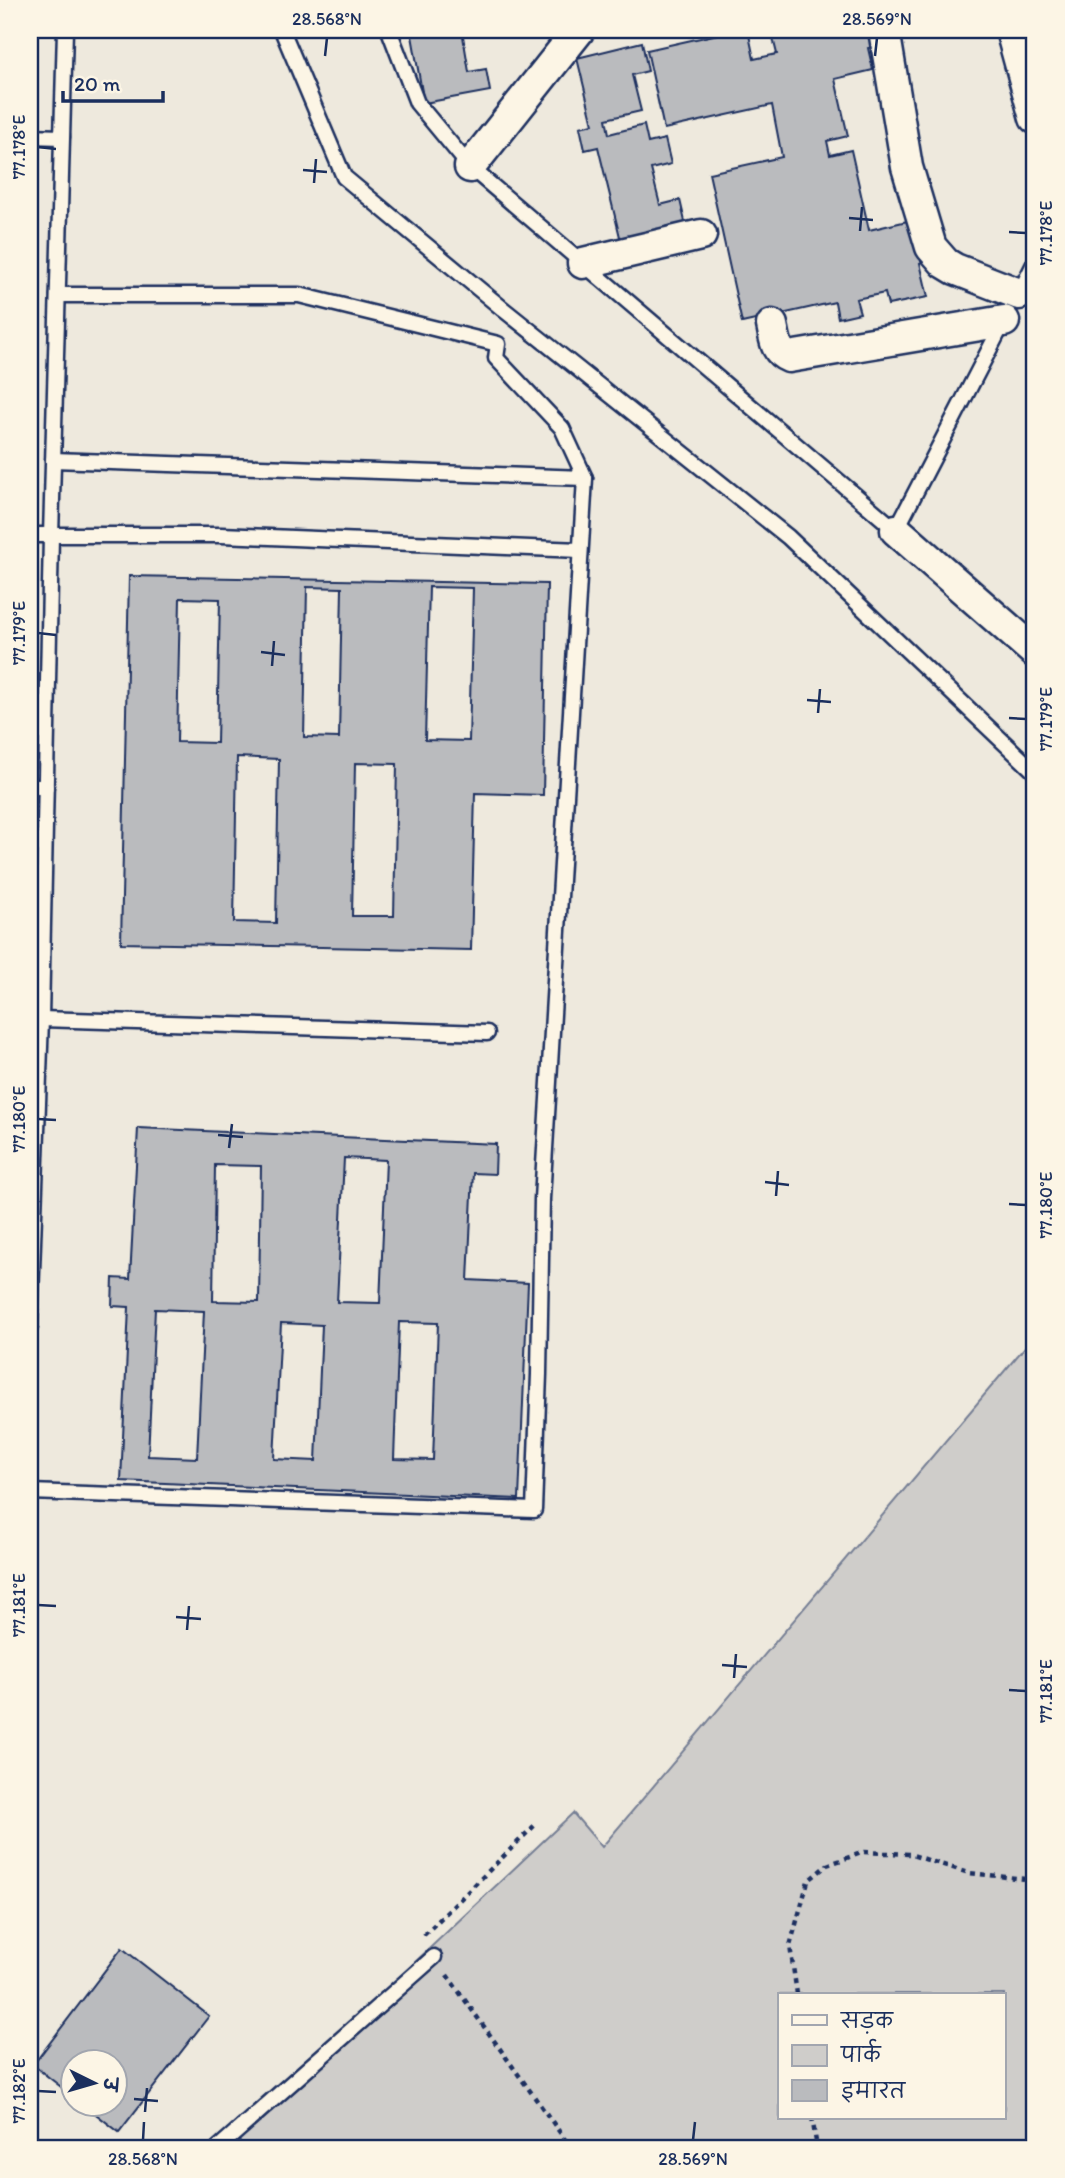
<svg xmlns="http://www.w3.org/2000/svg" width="1065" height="2178" font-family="Itim,'Playpen Sans Deva',sans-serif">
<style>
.green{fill:#cfcdca;stroke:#757e94;stroke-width:2;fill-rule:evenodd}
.building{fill:#babbbe;stroke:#1b2f5e;stroke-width:2;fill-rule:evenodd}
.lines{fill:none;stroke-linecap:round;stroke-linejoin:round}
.lane-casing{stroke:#1b2f5e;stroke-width:19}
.street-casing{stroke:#1b2f5e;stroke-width:35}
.path{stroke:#1b2f5e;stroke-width:4.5;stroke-dasharray:5 5;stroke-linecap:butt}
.lane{stroke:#fcf5e5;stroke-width:14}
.street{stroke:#fcf5e5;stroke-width:30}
.ticks{fill:none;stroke:#1b2f5e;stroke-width:2.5}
.neatline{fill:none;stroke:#1b2f5e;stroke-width:2.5}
.ticks-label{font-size:18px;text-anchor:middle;fill:#1b2f5e}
</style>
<rect width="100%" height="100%" fill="#eee9dd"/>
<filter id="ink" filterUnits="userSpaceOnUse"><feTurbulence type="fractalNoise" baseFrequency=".0143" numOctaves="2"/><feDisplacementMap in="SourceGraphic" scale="14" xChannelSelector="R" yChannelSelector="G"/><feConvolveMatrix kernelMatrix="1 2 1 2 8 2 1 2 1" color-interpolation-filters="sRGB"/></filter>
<g filter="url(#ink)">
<path class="green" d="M1035,1335v813h-820l39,-34 319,-301 29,34zM780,1994h224v123h-224z"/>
<g class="building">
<path d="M411,30h51l7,42 17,-3 4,22 -66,12z"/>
<path d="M736,30h12l6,29 23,-5 -6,-24h105l4,16 -12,2 5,22 -38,9 13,57 -21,5 3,14 21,-5 18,80 51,-12 9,42 -9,3 8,34 -40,8 -3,-12 -29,6 4,14 -22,5 -3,-16 -93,21 -33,-150 73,-16 -10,-52 -108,24 -17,-79z"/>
<path d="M642,42l6,29 -16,4 9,36 -35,8 3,15 35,-9 4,18 17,-4 6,25 -20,5 9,36 20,-5 6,26 -65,15 -23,-94 -13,3 -5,-23 13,-3 -16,-66z"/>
<path d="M129,576l418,8 -4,211 -68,-2 -4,157 -350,-7zM307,587l35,1 -3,150 -35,-1zM429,587l44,1 -4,153 -44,-1zM180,598l40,1 -3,144 -40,-1zM237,757l42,2 -3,164 -42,-1zM355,763l42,1 -3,152h-42z"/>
<path d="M138,1128l358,16 -1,30 -22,-1 -5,107 60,3 -9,216 -398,-18 8,-174 -17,-1 1,-28 17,1zM344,1158l42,2 -6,143 -43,-1zM215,1165l46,1 -2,136 -46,-1zM155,1309l49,2 -7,147 -49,-2zM399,1322l39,1 -5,137 -39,-1zM281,1323l41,2 -6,136 -42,-2z"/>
<path d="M122,1948l87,68 -90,116 -36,-28h33v-42h-42v35l-41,-32z"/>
</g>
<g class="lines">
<defs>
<g id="lane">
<path d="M282,30l62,147 159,132 285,228 247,235"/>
<path d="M389,30l28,73 53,64 426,363 107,-207"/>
<path d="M30,136l32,1"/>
<path d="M1018,296l17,-34"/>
<path d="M53,460l532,18"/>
<path d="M30,535h191l359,15"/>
<path d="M30,787h16"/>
<path d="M41,1019l446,14"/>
<path d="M30,1327l11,-308 10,-483 14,-506"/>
<path d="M30,1492l504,18 5,-136 3,-175 43,-721 -23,-50 -66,-70 2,-14 -199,-49h-241"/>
<path d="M218,2148l216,-191"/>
</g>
<g id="street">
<path d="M884,30l23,137 24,80 14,16 10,6 64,25"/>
<path d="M1011,30l24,88"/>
<path d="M470,167l109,-137"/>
<path d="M583,263l118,-28"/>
<path d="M772,325c3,13 3,27 17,32l215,-36"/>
<path d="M896,530l139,122"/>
</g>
</defs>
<use href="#lane" class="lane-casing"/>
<use href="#street" class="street-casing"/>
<g class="path">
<path d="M424,1935l111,-110"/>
<path d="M447,1975l124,173"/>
<path d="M797,1994l-7,-48 18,-65 19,-16 37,-13 45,2 60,19 66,7"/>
<path d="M812,2117l5,31"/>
</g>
<use href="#lane" class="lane"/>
<use href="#street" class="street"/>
</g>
</g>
<path class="ticks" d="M325,56l2,-18M875,56l2,-18M38,147l18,2M303,170l24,2M314,183l2,-24M849,218l24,2M860,231l2,-24M1009,232l17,1M38,633l18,2M261,652l24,3M272,666l2,-25M807,700l24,2M818,713l2,-24M1009,718l17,1M38,1119l18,1M218,1135l25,2M229,1148l3,-24M765,1182l24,3M776,1196l2,-25M1009,1204l17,1M38,1605l18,1M176,1617l25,2M187,1630l2,-24M722,1665l25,2M734,1678l2,-24M1009,1690l17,1M38,2091l18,1M134,2099l24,2M145,2112l2,-24M143,2140l1,-18M693,2140l2,-18"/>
<rect width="1065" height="2178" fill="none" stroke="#fcf5e5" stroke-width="77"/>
<rect x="778" y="1993" width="228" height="126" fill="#fcf5e5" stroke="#a2a6af" stroke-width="2"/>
<rect x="792" y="2015" width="35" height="10" fill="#fcf5e5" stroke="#a2a6af" stroke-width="2"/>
<text x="841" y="2028" font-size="21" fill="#1b2f5e">सड़क</text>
<rect x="792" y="2045" width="35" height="21" fill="#cfcdca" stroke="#a2a6af" stroke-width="2"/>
<text x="841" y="2062" font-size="21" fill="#1b2f5e">पार्क</text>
<rect x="792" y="2080" width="35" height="21" fill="#babbbe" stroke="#a2a6af" stroke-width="2"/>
<text x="841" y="2098" font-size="21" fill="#1b2f5e">इमारत</text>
<g transform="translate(94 2083) rotate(95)"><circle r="33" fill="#fcf5e5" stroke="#a2a6af" stroke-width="2"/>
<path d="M0-5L12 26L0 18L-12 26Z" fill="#1b2f5e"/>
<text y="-10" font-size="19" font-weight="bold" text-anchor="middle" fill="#1b2f5e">उ</text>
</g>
<path d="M63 91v10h100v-10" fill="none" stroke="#1b2f5e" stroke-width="3.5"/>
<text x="74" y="91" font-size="21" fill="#1b2f5e" stroke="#fcf5e5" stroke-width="5" paint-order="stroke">20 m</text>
<rect x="38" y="38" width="988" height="2102" class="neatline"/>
<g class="ticks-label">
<text x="327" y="25">28.568°N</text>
<text x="877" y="25">28.569°N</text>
<text transform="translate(19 147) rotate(-90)" y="6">77.178°E</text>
<text transform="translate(1046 233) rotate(-90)" y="6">77.178°E</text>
<text transform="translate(19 633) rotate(-90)" y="6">77.179°E</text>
<text transform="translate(1046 719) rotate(-90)" y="6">77.179°E</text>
<text transform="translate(19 1119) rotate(-90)" y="6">77.180°E</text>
<text transform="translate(1046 1205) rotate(-90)" y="6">77.180°E</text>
<text transform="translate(19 1605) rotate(-90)" y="6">77.181°E</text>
<text transform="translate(1046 1691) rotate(-90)" y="6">77.181°E</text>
<text transform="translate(19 2091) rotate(-90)" y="6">77.182°E</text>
<text x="143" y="2165">28.568°N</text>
<text x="693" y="2165">28.569°N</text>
</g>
</svg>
